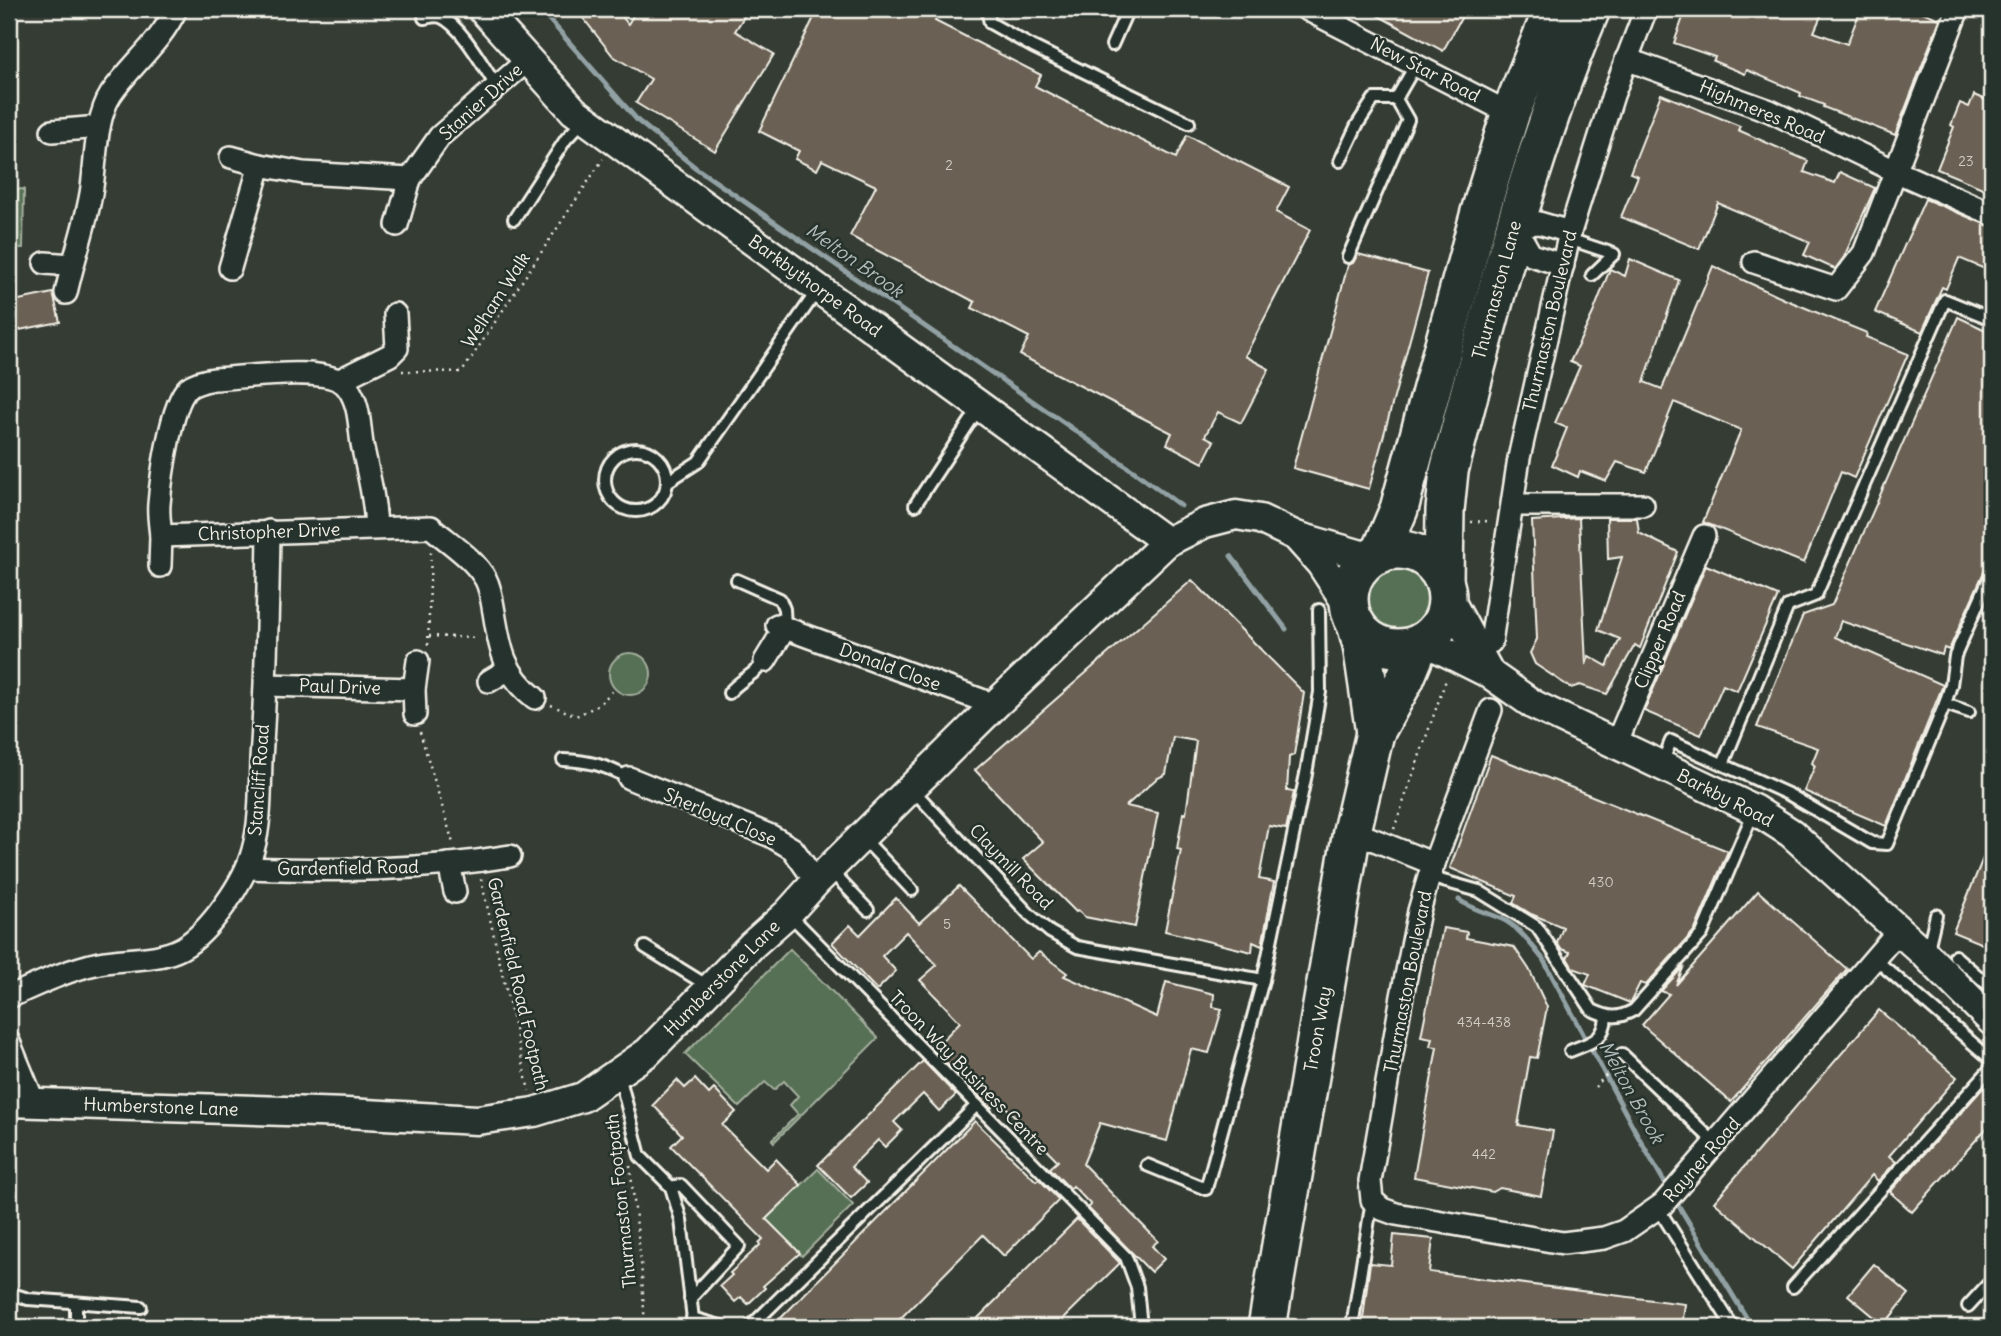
<svg xmlns="http://www.w3.org/2000/svg" width="2001" height="1336" font-family="Delius,sans-serif">
<style>
.green{fill:#566f55;stroke:#a5b09e;stroke-width:2}
.lines{fill:none;stroke-linecap:round;stroke-linejoin:round}
.stream{stroke:#92a1a4;stroke-width:5}
.building{fill:#6a6152;stroke:#f4f1e8;stroke-width:2}
.lane-casing{stroke:#f4f1e8;stroke-width:16}
.street-casing{stroke:#f4f1e8;stroke-width:26}
.secondary-casing{stroke:#f4f1e8;stroke-width:33}
.highway-casing{stroke:#f4f1e8;stroke-width:42}
.path{stroke:#f4f1e8;stroke-width:2.5;stroke-dasharray:2 5;stroke-linecap:butt}
.lane{stroke:#26332d;stroke-width:10}
.street{stroke:#26332d;stroke-width:21}
.secondary{stroke:#26332d;stroke-width:28}
.highway{stroke:#26332d;stroke-width:37}
.labels{text-anchor:middle;stroke-width:5;stroke-linejoin:round;paint-order:stroke}
.number-label{font-size:14px;fill:#d2cdc2}
.street-label{font-size:18px;fill:#f4f1e8;stroke:#26332d}
.water-label{font-size:19px;font-style:italic;fill:#b3bbba;stroke:#26332d}
</style>
<rect width="100%" height="100%" fill="#343c34"/>
<filter id="ink" filterUnits="userSpaceOnUse"><feTurbulence type="fractalNoise" baseFrequency=".0143" numOctaves="2"/><feDisplacementMap in="SourceGraphic" scale="14" xChannelSelector="R" yChannelSelector="G"/><feConvolveMatrix kernelMatrix="1 2 1 2 8 2 1 2 1" color-interpolation-filters="sRGB"/></filter>
<g filter="url(#ink)">
<g class="green">
<path d="M24,189l-1,59 -14,-1v-57z"/>
<circle cx="1399" cy="599" r="37"/>
<circle cx="630" cy="674" r="21"/>
<path d="M790,949l88,89 -104,104 -2,-2 26,-26 -8,-9 8,-9 -14,-15 -10,9 -9,-8 -26,25 -54,-53z"/>
<path d="M818,1169l35,36 -51,51 -36,-37z"/>
</g>
<g class="lines">
<g class="stream">
<path d="M540,9l98,112 58,47 439,304 46,34"/>
<path d="M1231,556l55,73"/>
<path d="M1459,900c16,11 32,13 47,21 15,9 26,25 37,38l96,179 30,52"/>
<path d="M1674,1198l78,129"/>
</g>
</g>
<g class="building">
<path d="M576,9h40l12,15 9,-15h112l-14,22 39,23 -59,97 -79,-48 15,-24 -38,-23z"/>
<path d="M818,9h123l-6,12 106,54 -6,11 141,72 11,-23 102,52 -13,25 34,18 -65,126 24,13 -28,54 -23,-11 -13,24 9,5 -11,22 -36,-19 5,-11 -152,-78 9,-18 -57,-29 3,-6 -125,-66 26,-50 -54,-26 -5,10 -22,-11 4,-8 -40,-20z"/>
<path d="M1366,9h100l-23,42z"/>
<path d="M1686,9h138l-10,23 33,12 14,-35h54l25,10 -45,116 -72,-28 1,-2 -24,-9 1,-3 -54,-23 -2,4 -32,-13 2,-4 -41,-14z"/>
<path d="M1661,94l79,32 -2,4 70,31 -4,11 31,11 5,-11 35,16 -31,69 -9,12 -31,-14 6,-13 -92,-39 -19,46 -78,-32 17,-41 -8,-3z"/>
<path d="M1974,95l18,8v89l-55,-23 17,-42 -3,-2 9,-22 9,4z"/>
<path d="M1925,199l67,28v45l-33,-14 -13,31 -4,-2 -20,45 -47,-20z"/>
<path d="M1358,254l70,19 -59,216 -76,-21 55,-203 5,-2z"/>
<path d="M1630,259l49,21 -35,102 18,7 51,-123 71,33 83,34 -1,4 42,17 -54,124 -13,-6 -37,91 -101,-41 38,-92 -67,-28 -28,70 -29,-10 -11,19 -26,-10 -2,6 -26,-12 15,-37 -12,-5 25,-57 -10,-4 23,-49 17,-44 15,7z"/>
<path d="M53,293l7,29 -51,10v-30z"/>
<path d="M1958,317l34,16v221l-43,96 -5,-2 -2,7 -101,-34 -6,16 108,48 -57,141 -82,-35 11,-25 -3,-3 6,-15 -61,-21 46,-112 29,-10z"/>
<path d="M1579,518l7,147 3,-9 18,10 13,-27 -22,-9 24,-73 -14,2 -1,-41h30l2,15 39,19 -38,96 -5,-3 -28,49 -27,-9 -9,3 -36,-24 -5,-11 7,-14 -5,-118z"/>
<path d="M1706,565l72,31 -41,95 -14,-6 -22,50 -57,-24z"/>
<path d="M1192,580l112,113 -10,62 -5,2 -2,34 7,1 -8,37 -17,-3 -10,53 15,3 -12,64 -9,-4 -1,10 -87,-21 16,-81 -4,-1 6,-36 3,1 10,-73 -23,-4 -7,37 -10,5 -30,27 32,7 -23,114 -50,-10 -7,-6 -2,1 -53,-53 20,-17 -68,-72z"/>
<path d="M1491,755l237,96 -33,79 -49,55 -6,-2 -10,20 -45,-18 5,-11 -17,-6 -6,-10 3,-6 -9,-3 -4,-6 6,-16 -32,-13 -18,-11 3,-7 -66,-28z"/>
<path d="M1992,836v112l-39,-16z"/>
<path d="M959,886l72,73 8,-7 28,21 -3,3 93,41 9,-35 48,12 -1,13 9,2 -13,44 -18,-4 -24,92 -67,-18 -17,41 75,77 -6,5 12,13 -13,13 -63,-64 3,-3 -18,-19 -3,3 -20,-21 8,-7 -59,-61 -8,8 -58,-58 27,-28 -40,-42 17,-15 -31,-33 -24,24 14,15 -19,19 -45,-47 18,-18 10,10 36,-37 23,25z"/>
<path d="M1758,891l89,78 -116,133 -89,-77 27,-31 -8,-3 23,-25 -8,19z"/>
<path d="M1443,928l24,4 -1,6 48,9 15,22 18,38 -10,51 -7,-1 -12,68 35,6 -12,65 -41,-8 -7,4 -79,-15 23,-130 -7,-1 2,-8 -11,-2z"/>
<path d="M1879,1010l78,67 -68,79 7,6 -18,19 -6,-6 -80,94 -78,-67z"/>
<path d="M923,1061l33,34 -17,16 -16,-17 -29,28 8,8 -17,17 -7,-7 -27,27 16,16 -16,15 -33,-33z"/>
<path d="M1992,1078v44l-80,90 -22,-20z"/>
<path d="M695,1079l14,15 5,-5 22,23 -14,13 44,44 10,-10 25,26 -35,34 34,34 -37,33 2,2 -17,16 -7,-7 -6,5 -15,-16 12,-11 -2,-2 30,-28 -1,-2 4,-4 -92,-93 11,-11 -29,-30 24,-25 8,8z"/>
<path d="M975,1121l61,60 3,-2 20,21 -55,56 -21,-21 -91,92h-120z"/>
<path d="M1077,1219l43,44 -65,64h-86z"/>
<path d="M1394,1235l39,4 -4,33 256,32 -3,23h-320l8,-64 21,2z"/>
<path d="M1874,1264l35,30 -25,31 -36,-30z"/>
</g>
<g class="lines">
<defs>
<g id="lane">
<path d="M987,9l3,14 43,24 156,76"/>
<path d="M424,18c6,-1 11,-3 17,-1 21,9 43,51 56,70"/>
<path d="M1112,45l16,-36"/>
<path d="M1340,161l17,-36 17,-26h22l19,-33"/>
<path d="M514,219l52,-80 17,-18"/>
<path d="M1569,239l45,15 -22,21"/>
<path d="M1348,257l60,-137 -12,-21"/>
<circle cx="636" cy="480" r="31"/>
<path d="M667,482l31,-20 119,-171"/>
<path d="M915,505l64,-97"/>
<path d="M737,580l43,19 4,10 1,19"/>
<path d="M729,693c10,-13 26,-18 36,-32"/>
<path d="M1945,704l24,8"/>
<path d="M563,760c27,1 41,5 66,18"/>
<path d="M1662,763l9,-22 119,54 82,48 15,1 58,-140 6,-19 4,-29 37,-84"/>
<path d="M1723,764l65,-158 28,-11 129,-295 47,19"/>
<path d="M913,790l116,124 21,18 27,15 186,33"/>
<path d="M864,839l48,51"/>
<path d="M831,871l37,39"/>
<path d="M1429,877l50,14 58,36 55,83c17,8 26,9 42,0l68,-76 52,-123"/>
<path d="M790,915l336,342 11,30 4,40"/>
<path d="M645,947l63,39"/>
<path d="M1927,953l9,-38"/>
<path d="M1955,956l37,32"/>
<path d="M1875,959l117,101"/>
<path d="M1570,1051c20,-9 34,-9 36,-34"/>
<path d="M1622,1054l94,90"/>
<path d="M619,1075l21,81 31,31 10,33 13,107"/>
<path d="M1147,1165l59,24 57,-209 43,-206 14,-82 -1,-82"/>
<path d="M671,1187l10,-2 58,61 -49,53"/>
<path d="M1658,1208l75,119"/>
<path d="M1793,1287l199,-220"/>
<path d="M9,1293l19,6 113,8"/>
<path d="M1968,1306l24,-26"/>
<path d="M692,1318l32,9"/>
<path d="M76,1327v-24"/>
<path d="M750,1327l227,-222"/>
<path d="M1352,1327l20,-127"/>
</g>
<g id="street">
<path d="M1306,9l211,108"/>
<path d="M1626,59l144,52 125,60 97,43"/>
<path d="M52,131l47,-4"/>
<path d="M231,157l29,8"/>
<path d="M1508,223l5,2 26,-2 31,9"/>
<path d="M397,225l13,-46"/>
<path d="M1514,225l17,30 32,10"/>
<path d="M1754,262l82,27 28,-36 94,-244"/>
<path d="M45,263l27,2"/>
<path d="M230,268l30,-103 43,8 107,6 30,-43 88,-76"/>
<path d="M66,293c7,-32 18,-63 24,-94 7,-32 3,-77 21,-105 20,-29 50,-52 65,-85"/>
<path d="M340,380l50,-25 7,-7 -2,-34"/>
<path d="M1513,505h130"/>
<path d="M376,529c-1,-30 -8,-56 -14,-85 -3,-19 -2,-39 -14,-56 -16,-25 -106,-10 -134,-9 -10,2 -18,3 -26,9 -17,15 -27,91 -29,116 -1,10 1,22 2,32l270,-9c18,16 43,31 55,53 5,10 6,22 8,32 6,37 10,62 41,86"/>
<path d="M160,566l1,-30"/>
<path d="M777,625l218,80"/>
<path d="M1491,642l28,-184 51,-226 43,-137 33,-86"/>
<path d="M765,661l20,-33"/>
<path d="M489,681l20,-12"/>
<path d="M266,685l148,4"/>
<path d="M1491,710l-62,167 -10,34 -17,85 -32,185 2,19 10,9 14,5 167,29 41,-5 20,-7 39,-27 236,-274"/>
<path d="M415,714l-1,-25 4,-28"/>
<path d="M1616,744l88,-208"/>
<path d="M629,778l142,58 22,13 23,33"/>
<path d="M1352,831l82,33"/>
<path d="M449,864l6,28"/>
<path d="M247,868c90,3 174,3 263,-12"/>
<path d="M9,997c29,-13 58,-27 90,-34 26,-5 59,-2 83,-15 28,-16 63,-67 71,-98 8,-28 7,-61 8,-90 5,-76 7,-153 8,-229"/>
<path d="M9,1042l25,61"/>
</g>
<g id="secondary">
<path d="M482,9l92,102 593,431"/>
<path d="M1296,536l25,28 30,46"/>
<path d="M1447,595l43,79"/>
<path d="M1424,641l66,33 44,31 221,105 36,23 135,122 66,66"/>
<path d="M9,1102l338,11 130,7 57,-8 49,-15 65,-45 104,-107 36,-32 28,-31 179,-177 172,-163 38,-19 31,-8 24,4 36,17 76,22"/>
</g>
<g id="highway">
<circle cx="1398" cy="599" r="49"/>
<path d="M1380,554l19,-45 81,-297 30,-97 43,-106"/>
<path d="M1444,581l1,-71 4,-39c41,-156 79,-313 142,-462"/>
<path d="M1356,624l6,21 13,88"/>
<path d="M1267,1327l85,-496 23,-98 30,-54 15,-36"/>
</g>
</defs>
<use href="#lane" class="lane-casing"/>
<use href="#street" class="street-casing"/>
<use href="#secondary" class="secondary-casing"/>
<use href="#highway" class="highway-casing"/>
<g class="path">
<path d="M402,371l60,1 141,-213"/>
<path d="M1471,522l18,-1"/>
<path d="M429,636l49,2"/>
<path d="M428,645l3,-95"/>
<path d="M551,705l25,11 23,-11 16,-17"/>
<path d="M420,732l33,111"/>
<path d="M1394,829l53,-152"/>
<path d="M481,879l48,212"/>
<path d="M1595,1087l19,-20"/>
<path d="M630,1166l11,95 4,66"/>
</g>
<use href="#lane" class="lane"/>
<use href="#street" class="street"/>
<use href="#secondary" class="secondary"/>
<use href="#highway" class="highway"/>
</g>
</g>
<g class="labels">
<g class="number-label">
<text x="1966" y="166">23</text>
<text x="949" y="170">2</text>
<text x="1601" y="887">430</text>
<text x="947" y="929">5</text>
<text x="1484" y="1027">434-438</text>
<text x="1484" y="1159">442</text>
</g>
<g class="street-label">
<text transform="translate(1425 70) rotate(27)" y="6">New Star Road</text>
<text transform="translate(481 102) rotate(-42)" y="6">Stanier Drive</text>
<text transform="translate(1762 112) rotate(23)" y="6">Highmeres Road</text>
<text transform="translate(815 286) rotate(36)" y="6">Barkbythorpe Road</text>
<text transform="translate(1497 290) rotate(-75)" y="6">Thurmaston Lane</text>
<text transform="translate(496 300) rotate(-57)" y="6">Welham Walk</text>
<text transform="translate(1550 321) rotate(-77)" y="6">Thurmaston Boulevard</text>
<text transform="translate(269 532) rotate(-2)" y="6">Christopher Drive</text>
<text transform="translate(1660 640) rotate(-67)" y="6">Clipper Road</text>
<text transform="translate(890 667) rotate(20)" y="6">Donald Close</text>
<text transform="translate(340 687) rotate(2)" y="6">Paul Drive</text>
<text transform="translate(259 780) rotate(-86)" y="6">Stancliff Road</text>
<text transform="translate(1725 798) rotate(27)" y="6">Barkby Road</text>
<text transform="translate(720 817) rotate(23)" y="6">Sherloyd Close</text>
<text transform="translate(1011 867) rotate(46)" y="6">Claymill Road</text>
<text transform="translate(348 868) rotate(-1)" y="6">Gardenfield Road</text>
<text transform="translate(722 978) rotate(-45)" y="6">Humberstone Lane</text>
<text transform="translate(1408 982) rotate(-79)" y="6">Thurmaston Boulevard</text>
<text transform="translate(518 984) rotate(77)" y="6">Gardenfield Road Footpath</text>
<text transform="translate(1318 1029) rotate(-80)" y="6">Troon Way</text>
<text transform="translate(969 1073) rotate(46)" y="6">Troon Way Business Centre</text>
<text transform="translate(161 1107) rotate(2)" y="6">Humberstone Lane</text>
<text transform="translate(1702 1160) rotate(-49)" y="6">Rayner Road</text>
<text transform="translate(621 1201) rotate(-96)" y="6">Thurmaston Footpath</text>
</g>
<g class="water-label">
<text transform="translate(855 260) rotate(35)" y="7">Melton Brook</text>
<text transform="translate(1632 1092) rotate(61)" y="7">Melton Brook</text>
</g>
</g>
<rect width="2001" height="1336" fill="none" stroke="#26332d" stroke-width="35"/>
<rect x="18" y="18" width="1966" height="1301" fill="none" stroke="#f4f1e8" stroke-width="2.5" filter="url(#ink)"/>
</svg>
